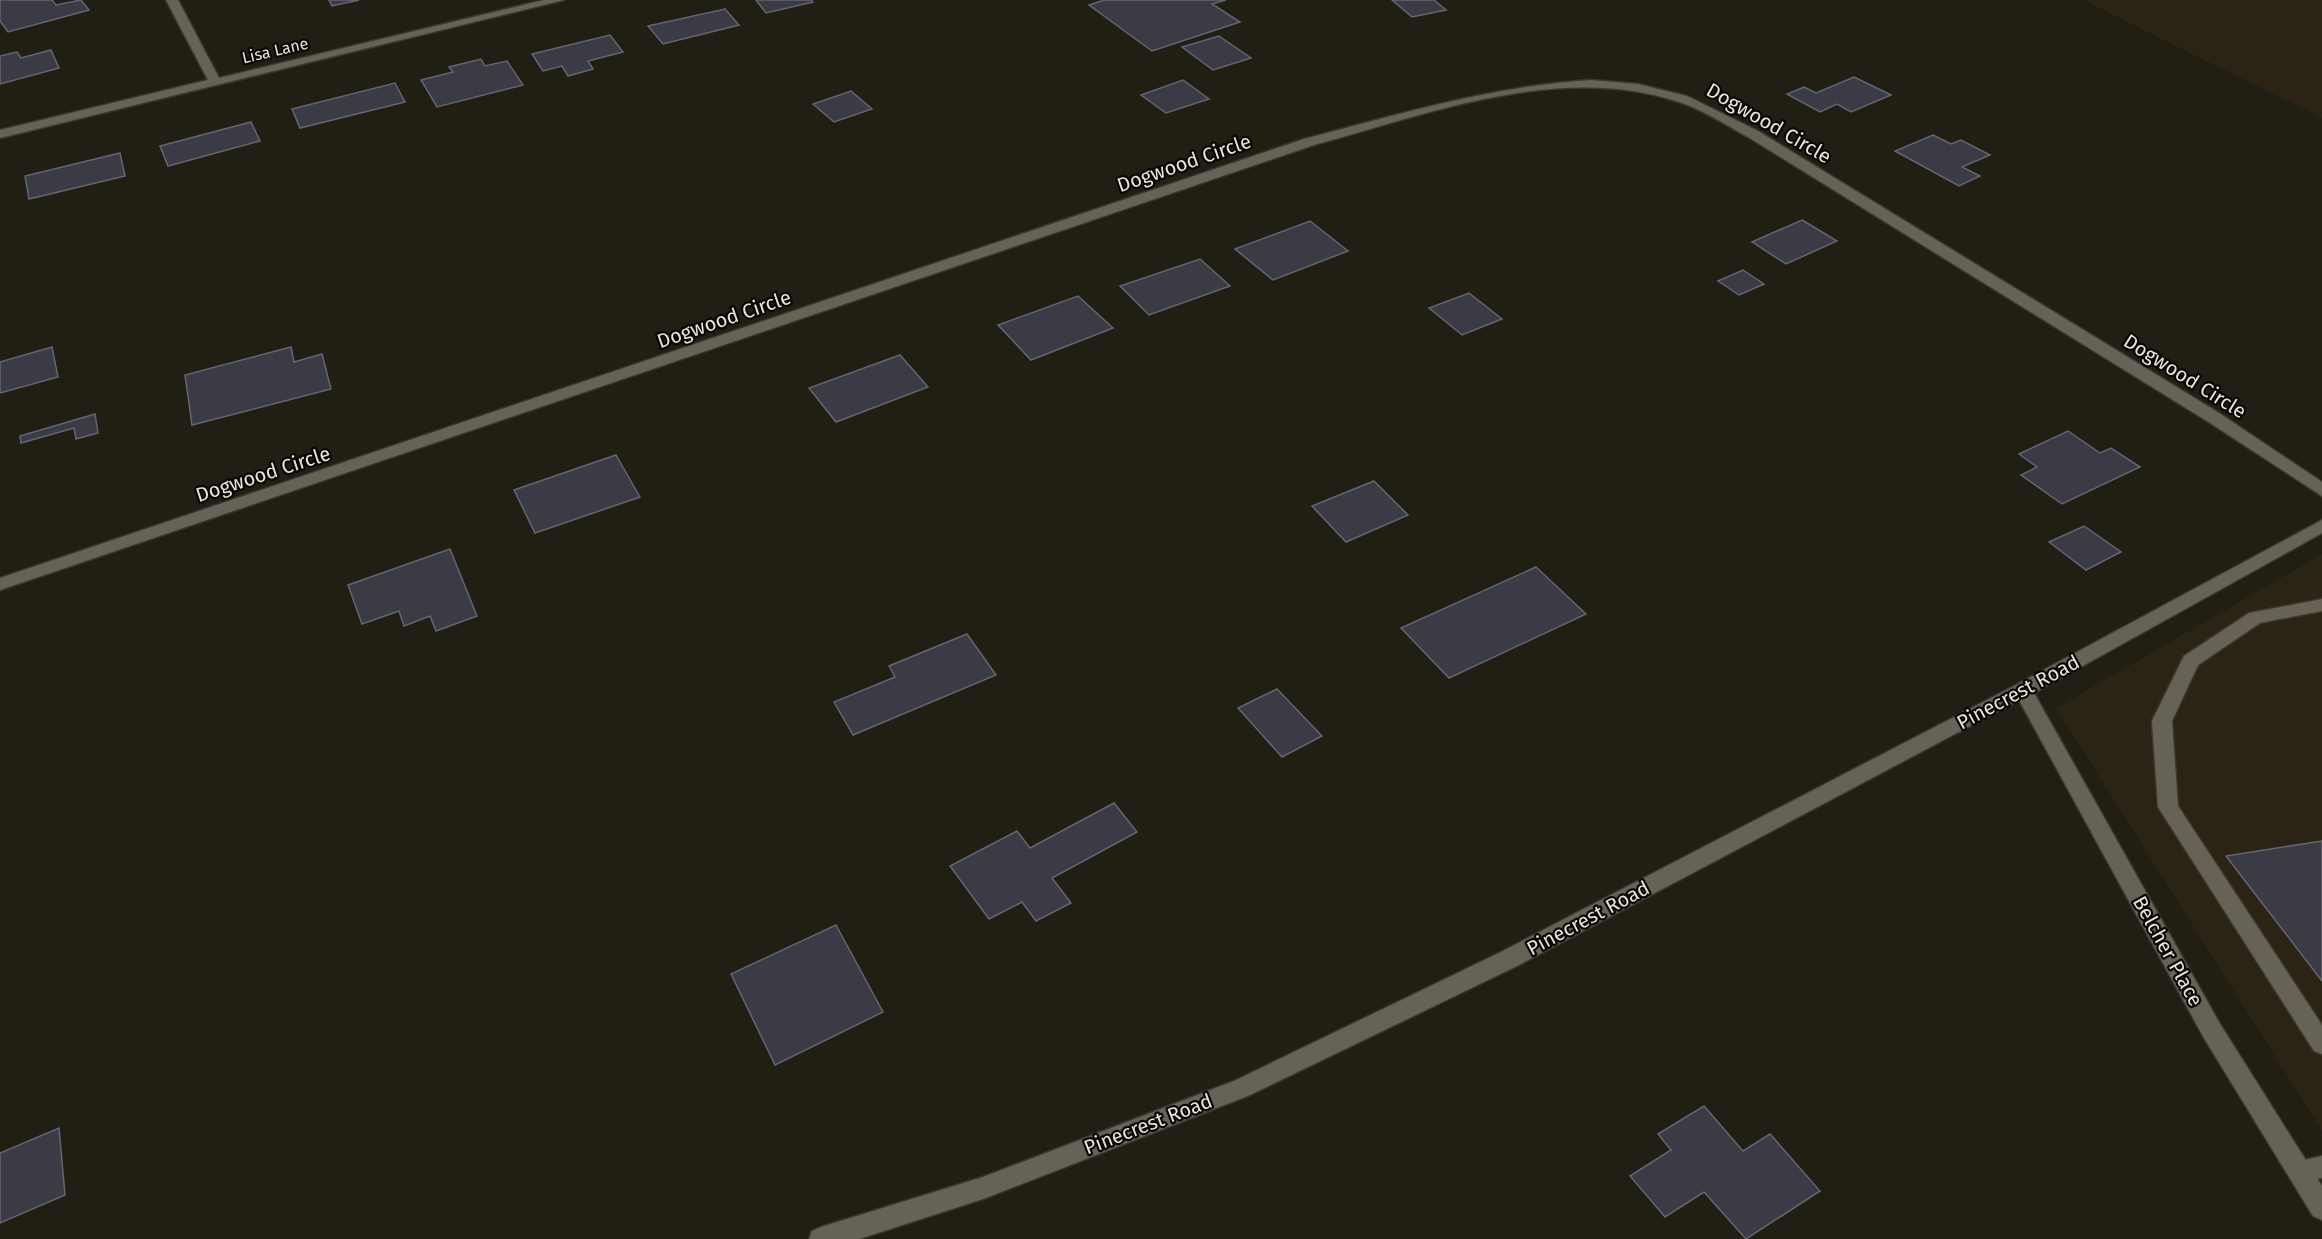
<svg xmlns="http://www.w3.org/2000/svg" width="2322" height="1239" font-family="'Fira Sans',sans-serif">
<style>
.commercial{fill:#2b2414}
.building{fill:#3b3b46;stroke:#656572;stroke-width:1.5}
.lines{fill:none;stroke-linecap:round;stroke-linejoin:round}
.lane-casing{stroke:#3a3832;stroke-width:3}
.street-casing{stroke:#3a3832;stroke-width:3}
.lane{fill:#666256;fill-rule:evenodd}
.street{fill:#666256;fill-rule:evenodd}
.labels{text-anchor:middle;stroke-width:4.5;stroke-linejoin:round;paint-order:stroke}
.far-street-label{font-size:16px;fill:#e6e4dd;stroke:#090805}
.street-label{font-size:20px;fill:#e6e4dd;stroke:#090805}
</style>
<rect width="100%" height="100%" fill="#211e13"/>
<g class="commercial">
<path d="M2083,0h239v118z"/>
<path d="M2322,554v577l-266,-423z"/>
</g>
<g class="building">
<path d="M0,0h52l4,5 25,-5 8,10 -81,22 -8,-11z"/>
<path d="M329,0h30l-27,6z"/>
<path d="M756,0h55l2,2 -47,11z"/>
<path d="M1104,0h122l-14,4 28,18 -88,29 -63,-46z"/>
<path d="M1392,0h42l12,10 -34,7z"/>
<path d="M725,9l14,16 -76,19 -15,-18z"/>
<path d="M610,35l13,17 -35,9 5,8 -25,7 -6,-10 -19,5 -11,-17z"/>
<path d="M1219,36l32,22 -38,12 -31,-23z"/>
<path d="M51,50l8,18 -59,16v-28l17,-4 4,6z"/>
<path d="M481,59l4,7 22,-5 16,24 -86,22 -16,-27 32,-8 -4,-5z"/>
<path d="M1854,77l37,18 -40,17 -14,-8 -17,8 -33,-18 17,-7 12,6z"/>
<path d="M1183,80l26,19 -43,14 -25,-18z"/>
<path d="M395,83l10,19 -105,26 -8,-19z"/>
<path d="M851,91l21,18 -38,13 -21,-18z"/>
<path d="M251,122l9,19 -92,25 -8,-20z"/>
<path d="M1933,135l18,9 10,-4 29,15 -28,12 18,9 -21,10 -64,-35z"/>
<path d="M120,153l5,23 -96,23 -4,-23z"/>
<path d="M1802,220l35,21 -51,23 -34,-22z"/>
<path d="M1310,221l38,30 -75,29 -38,-31z"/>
<path d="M1200,259l30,27 -81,29 -29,-29z"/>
<path d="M1743,270l21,14 -25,11 -21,-14z"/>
<path d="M1469,293l33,26 -40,16 -33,-27z"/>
<path d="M1078,296l35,32 -82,32 -33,-35z"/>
<path d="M52,347l6,30 -58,16v-31z"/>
<path d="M291,347l3,15 28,-8 9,35 -139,36 -7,-50z"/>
<path d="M900,355l28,32 -92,35 -27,-34z"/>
<path d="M95,414l3,19 -22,6 -2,-11 -53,15 -1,-7z"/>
<path d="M2068,431l32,22 11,-5 29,19 -78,37 -41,-29 16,-8 -18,-13z"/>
<path d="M616,455l24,42 -105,36 -21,-43z"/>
<path d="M1374,481l34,34 -62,27 -34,-36z"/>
<path d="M2084,526l37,26 -35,18 -37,-28z"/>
<path d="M450,549l27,67 -41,15 -6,-15 -26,10 -5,-15 -37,13 -14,-39z"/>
<path d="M1536,567l50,47 -137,64 -48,-50z"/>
<path d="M967,634l29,41 -143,60 -19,-33 61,-25 -6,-11z"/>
<path d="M1277,689l45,47 -40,21 -44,-49z"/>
<path d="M1114,803l23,29 -85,46 19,25 -35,18 -14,-19 -33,17 -39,-53 67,-35 13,17z"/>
<path d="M2322,841v140l-96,-125z"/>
<path d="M836,925l47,87 -108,53 -44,-91z"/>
<path d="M1704,1106l39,45 27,-17 50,57 -74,48 -42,-47 -39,25 -35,-41 41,-26 -13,-16z"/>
<path d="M59,1128l6,67 -65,28v-70z"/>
</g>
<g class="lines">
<defs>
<g id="lane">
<path d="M2322,599v12l-62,12 -62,42 -26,56 6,85 144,219v29l-8,-3 -156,-244 -6,-86 32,-65 65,-43z"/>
<path d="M2322,1156v22l-23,4 -8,-3 -4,-8 4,-8z"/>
</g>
<g id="street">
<path d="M166,0h12l41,78 325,-78h20l-564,138v-8l208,-50z"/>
<path d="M1591,80l47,4 49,12 71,35 461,282 103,69v14l-115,-75 -459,-284c-22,-12 -44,-27 -69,-35 -119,-40 -251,12 -365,43l-1314,445v-12l1304,-439c96,-25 188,-53 287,-59z"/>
<path d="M2322,520v13l-288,160 186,331 102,162v34l-9,-4 -109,-178 -185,-338 -500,265 -269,130 -267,104 -124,40h-50l3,-8 9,-4 162,-50 251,-96 269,-130 513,-266z"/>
</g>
</defs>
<use href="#lane" class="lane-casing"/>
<use href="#street" class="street-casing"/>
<use href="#lane" class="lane"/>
<use href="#street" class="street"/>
</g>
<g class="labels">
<g class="far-street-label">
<text transform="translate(275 50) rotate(-13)" y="6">Lisa Lane</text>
</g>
<g class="street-label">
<text transform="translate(1769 123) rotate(30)" y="7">Dogwood Circle</text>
<text transform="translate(1184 163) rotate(-19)" y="7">Dogwood Circle</text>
<text transform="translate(724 319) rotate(-19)" y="7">Dogwood Circle</text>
<text transform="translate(2185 376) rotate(32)" y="7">Dogwood Circle</text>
<text transform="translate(263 474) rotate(-18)" y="7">Dogwood Circle</text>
<text transform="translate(2018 692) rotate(-28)" y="7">Pinecrest Road</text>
<text transform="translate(1588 918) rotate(-28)" y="7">Pinecrest Road</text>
<text transform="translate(2168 951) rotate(61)" y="7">Belcher Place</text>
<text transform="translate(1148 1124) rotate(-21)" y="7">Pinecrest Road</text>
</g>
</g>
</svg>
